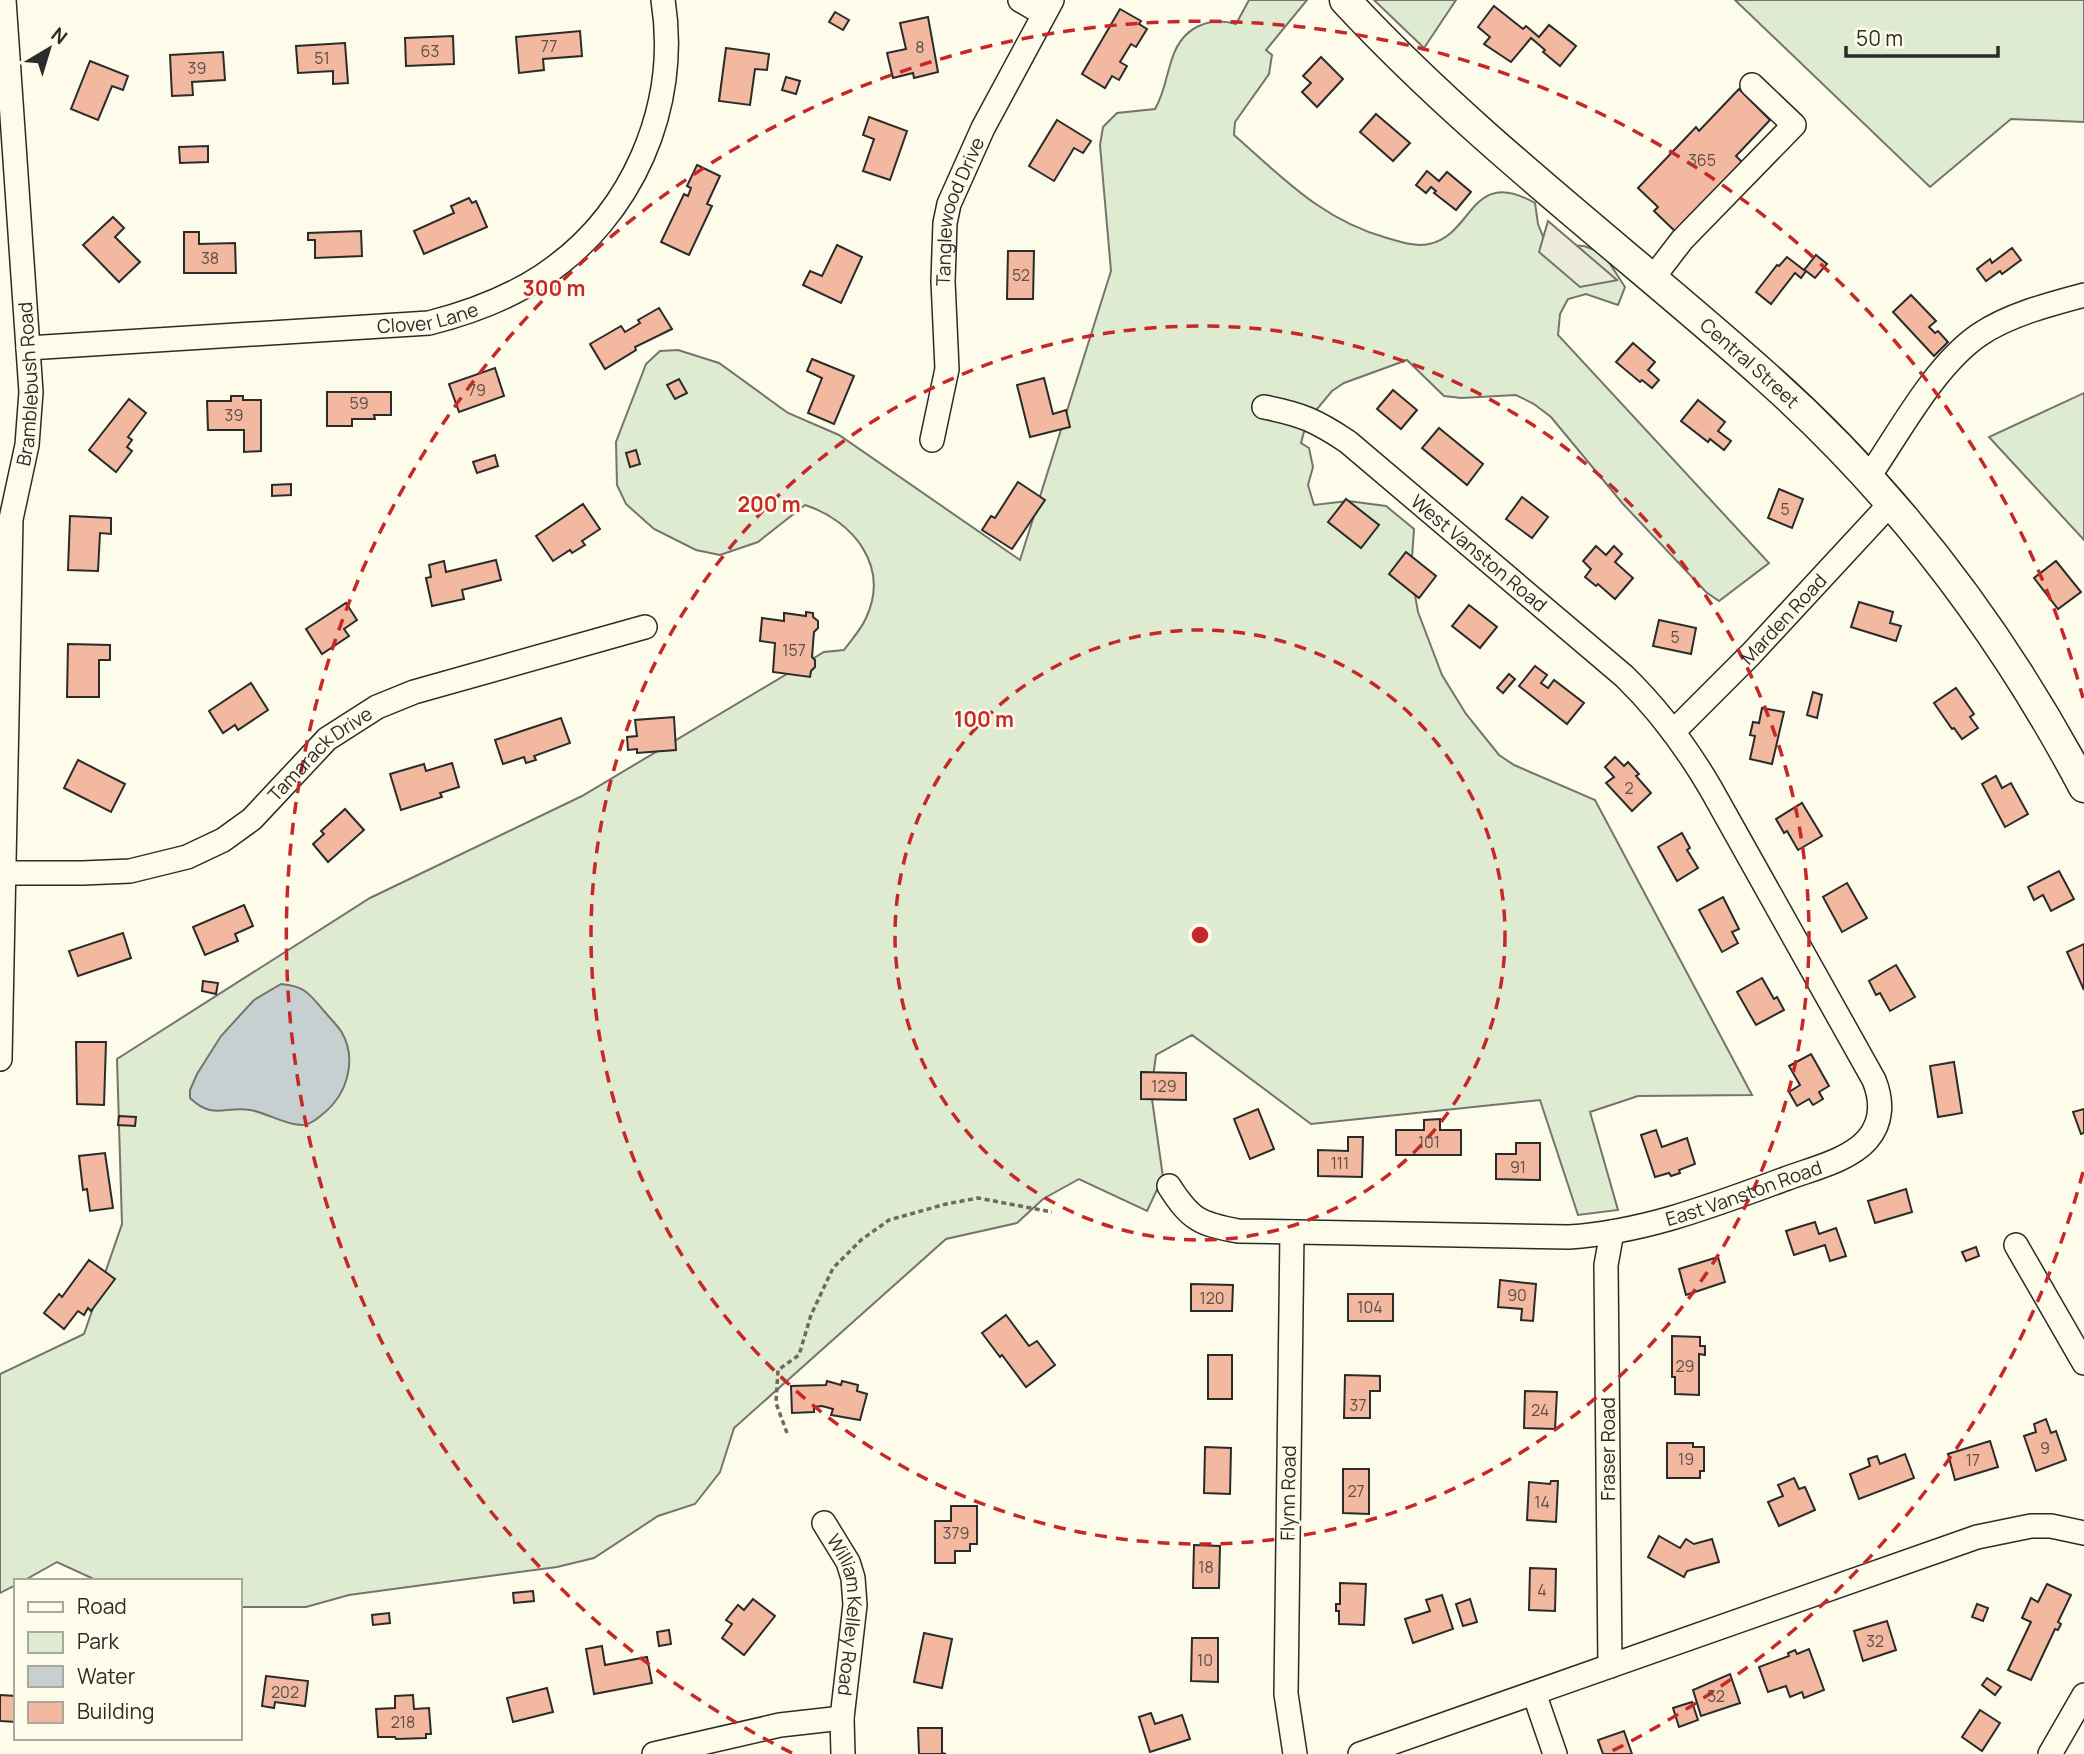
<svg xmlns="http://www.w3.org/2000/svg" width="2084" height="1754" font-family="Manrope,sans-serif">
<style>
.green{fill:#deebd1;stroke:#74746e;stroke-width:2}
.parking{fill:#eceadb;stroke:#74746e;stroke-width:2}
.water{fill:#c7d0d0;stroke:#74746e;stroke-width:2}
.building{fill:#f2b8a0;stroke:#2b2b2b;stroke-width:2}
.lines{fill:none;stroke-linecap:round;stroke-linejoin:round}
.minor-casing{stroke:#2b2b2b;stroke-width:26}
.major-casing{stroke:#2b2b2b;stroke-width:33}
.path{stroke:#6a6964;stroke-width:3.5;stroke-dasharray:5 3.5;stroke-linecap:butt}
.minor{stroke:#fdfbea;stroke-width:23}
.major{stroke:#fdfbea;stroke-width:30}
.ring{fill:none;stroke:#c62828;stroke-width:3.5;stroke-dasharray:12 9}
.labels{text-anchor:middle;stroke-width:5;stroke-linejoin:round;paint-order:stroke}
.number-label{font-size:16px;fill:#5d4e48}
.street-label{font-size:19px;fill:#2b2b2b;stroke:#fdfbea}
.centre{fill:#c62828;stroke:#fdfbea;stroke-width:3.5}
.ring-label{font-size:21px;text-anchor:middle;font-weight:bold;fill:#c62828;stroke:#fdfbea;stroke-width:5;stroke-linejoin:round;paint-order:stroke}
</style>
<rect width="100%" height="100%" fill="#fdfbea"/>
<g class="green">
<path d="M1249,0h58l-41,50 6,5 -3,19 -34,48 -1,13c49,43 88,85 153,103 13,4 28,9 42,6 45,-9 41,-78 106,-41l3,21 8,20 38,2 19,7 22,34 -7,18 -32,-11 -18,5 -8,15 -2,21 211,228 -50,38 -13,-9 -83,-88 -72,-87 -17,-13 -18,-9 -55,3 -17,-2 -37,-36 -63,23 -12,8 -25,30 -6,22 8,5 4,19 -5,18 6,20 34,-4 38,5 28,23 -3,43 7,40 24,63 24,39 33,41 15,10 81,35 157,295 -114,1 -48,16 28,98 -40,5 -38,-115 -229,24 -119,-89 -36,20 -5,37 12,85 -16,34 -68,-32 -36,20 -26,24 -71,16 -212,189 -14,44 -25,32 -37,12 -64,42 -37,9 -208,28 -43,12h-66v-26h-142l-41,-19 -34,19h-7v4l-16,8v-219l84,-40 38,-110 -5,-165 253,-161 212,-102 242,-144 20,-2c7,-10 17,-20 22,-32 24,-51 -12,-97 -61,-113l-47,37 -38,13 -24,-5 -42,-21 -28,-25 -9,-19 -1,-43 30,-78 14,-13 18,-1 41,13 69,50 51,22 181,125 91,-289 -11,-126 3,-18 14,-14 38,-4c10,-17 11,-34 18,-53 10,-28 35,-40 63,-32z"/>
<path d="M1374,0h82l-32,48z"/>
<path d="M1735,0h349v122l-73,-3 -81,68z"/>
<path d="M2084,393v147l-95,-103z"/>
</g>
<path class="parking" d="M1548,221l69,59h1l-38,7 -41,-35z"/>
<path class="water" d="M281,984c23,2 28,9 43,27 5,6 12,13 17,20 17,28 6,63 -17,82 -7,6 -14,12 -23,12 -19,-1 -33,-12 -51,-15 -26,-4 -37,10 -60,-12v-8l7,-16 24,-38 33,-36z"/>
<g class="building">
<path d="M1494,6l29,23 3,-3 13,11 10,-12 27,21 -16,20 -17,-14 2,-2 -14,-12 -20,24 -27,-18 6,-7 -12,-10z"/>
<path d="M1120,9l21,12 -2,3 8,5 -11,18 -5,-3 -11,18 7,4 -8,14 -7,-4 -7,12 -23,-14z"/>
<path d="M835,12l14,8 -6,10 -14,-8z"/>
<path d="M928,17l10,55 -24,6 -1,-5 -20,5 -6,-25 19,-4 -6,-26z"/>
<path d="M580,31l2,25 -39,3 1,11 -25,3 -3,-36z"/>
<path d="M453,36l1,28 -48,2 -1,-28z"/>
<path d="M345,43l3,40 -15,1v-13l-35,2 -2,-27z"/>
<path d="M726,48l43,6 -2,16 -12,-1 -5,36 -31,-4z"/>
<path d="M223,52l2,28 -33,2 1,13 -21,1 -2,-41z"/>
<path d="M1321,57l22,22 -26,28 -15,-15 9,-9 -8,-7z"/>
<path d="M90,61l38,15 -5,14 -11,-4 -14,34 -27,-11z"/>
<path d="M786,77l14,4 -4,13 -14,-4z"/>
<path d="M1739,89l31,31 -34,36 8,8 -64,72 -26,-25 4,-4 -20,-19 58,-61 3,4z"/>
<path d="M1376,114l34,29 -17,18 -33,-29z"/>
<path d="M869,117l38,14 -17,49 -27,-9 11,-32 -11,-4z"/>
<path d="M1057,120l34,21 -8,12 -9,-5 -20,33 -25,-15z"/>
<path d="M208,146v16l-28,1 -1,-16z"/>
<path d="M697,165l23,11 -13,28 5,2 -23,49 -28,-13 23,-48 4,2 3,-8 -4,-2z"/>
<path d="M1427,171l12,10 8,-9 24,20 -15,18 -22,-17 2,-2 -5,-4 -5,6 -10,-8z"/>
<path d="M469,198l3,5 4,-2 11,26 -63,27 -10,-23 40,-18 -3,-7z"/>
<path d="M113,217l11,11 -9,9 25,25 -21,20 -36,-37z"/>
<path d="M361,231l1,25 -47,2v-18h-7v-7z"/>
<path d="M184,232h15v12l36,-1 1,30h-52z"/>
<path d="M837,245l25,12 -21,46 -38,-18 7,-14 12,5z"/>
<path d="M2012,248l9,12 -19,14 -2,-3 -14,10 -9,-12 13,-10 2,4z"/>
<path d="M1008,251h26l-1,48h-26z"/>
<path d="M1816,255l11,9 -12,14 -9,-7 -5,7 -6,-5 -24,31 -15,-12 21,-27 2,1 8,-9 17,13z"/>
<path d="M1911,295l25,26 -7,6 6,6 3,-2 10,11 -14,14 -41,-44z"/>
<path d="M659,308l13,21 -37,18 1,3 -31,19 -15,-25 31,-18 4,6 15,-9 -2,-3z"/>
<path d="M1633,343l22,19 -7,8 11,10 -7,8 -10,-8 -2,2 -24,-20z"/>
<path d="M812,359l42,17 -20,48 -26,-11 14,-35 -15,-7z"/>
<path d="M495,368l9,28 -45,16 -10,-28z"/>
<path d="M1044,378l9,36 13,-4 4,17 -40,10 -13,-52z"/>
<path d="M679,379l8,14 -12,6 -8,-14z"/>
<path d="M1393,390l24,20 -16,19 -24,-20z"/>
<path d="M327,392h64v23h-17l1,4h-23v7h-25z"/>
<path d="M231,396h12v4h18v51l-17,1v-22h-36l-1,-29h24z"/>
<path d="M129,399l17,14 -18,24 4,3 -5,7 5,4 -16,21 -27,-22z"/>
<path d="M1698,400l27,22 -7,9 13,10 -7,9 -14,-11 -2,3 -27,-21z"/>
<path d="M1439,428l44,36 -16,21 -45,-37z"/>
<path d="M636,450l4,14 -10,3 -4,-14z"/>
<path d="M495,455l3,11 -21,7 -4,-11z"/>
<path d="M1018,482l27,18 -33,49 -30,-19 9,-14 4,2z"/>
<path d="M291,484v11l-19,1v-11z"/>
<path d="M1779,489l24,10 -11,29 -24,-10z"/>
<path d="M1522,497l26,20 -16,21 -26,-19z"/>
<path d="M1346,499l33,26 -18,23 -33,-26z"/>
<path d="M583,504l17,25 -18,12 3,4 -13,8 -2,-3 -17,11 -17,-25z"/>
<path d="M70,516l41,2v16l-11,-1 -2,38 -30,-1z"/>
<path d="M1596,546l10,9 8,-9 8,8 -7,8 18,16 -18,21 -17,-15 -2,2 -11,-9 6,-8 -8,-8z"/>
<path d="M1406,552l30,24 -17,22 -30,-24z"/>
<path d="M496,560l5,20 -39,10 2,9 -32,7 -6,-28 5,-1 -2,-12 15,-4 2,11z"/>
<path d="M2056,561l25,31 -23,17 -24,-31z"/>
<path d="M1859,602l34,10 -3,11 11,3 -5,15 -45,-14z"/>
<path d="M346,603l11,17 -13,9 5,7 -27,18 -16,-25z"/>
<path d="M1469,605l28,22 -17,21 -28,-22z"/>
<path d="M806,612l7,1v4l5,4v7l-4,4 -2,25 3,3v7l-4,4 -1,6 -37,-5 2,-29 -15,-2 2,-23 22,3v-8l22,3z"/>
<path d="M1659,620l37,8 -5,26 -38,-8z"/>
<path d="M68,644l42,1v15h-11v37h-32z"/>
<path d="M1535,666l12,9 -6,8 7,5 6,-8 30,23 -17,21 -48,-38z"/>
<path d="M1509,674l6,5 -12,14 -6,-5z"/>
<path d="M251,683l17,27 -30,20 -3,-5 -12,8 -14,-22z"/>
<path d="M1956,688l18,26 -4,3 8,11 -16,11 -8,-11 -2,1 -18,-26z"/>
<path d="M1813,692l9,3 -5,23 -10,-3z"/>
<path d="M1762,708l22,4 -12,52 -22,-5 5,-23 -5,-1 3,-13 6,1z"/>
<path d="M674,717l2,33 -39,3v-4l-9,1 -1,-13 10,-1 -2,-16z"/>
<path d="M561,718l9,25 -36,13 2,4 -10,3 -2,-6 -21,7 -8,-24z"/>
<path d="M1615,757l9,9 4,-4 11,12 -3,2 15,17 -19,18 -26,-28 8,-6 -9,-10z"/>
<path d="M78,760l47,24 -14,28 -47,-24z"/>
<path d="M452,763l7,24 -19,6 2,4 -41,13 -11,-36 34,-10 2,7z"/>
<path d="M1996,776l6,12 9,-5 17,31 -23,13 -23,-43z"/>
<path d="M1802,803l20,33 -24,14 -11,-19 -3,2 -8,-14z"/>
<path d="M345,809l19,21 -36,32 -15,-18 11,-10 -3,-3z"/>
<path d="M1682,833l8,15 -3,2 11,18 -21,13 -19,-34z"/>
<path d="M2059,871l15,28 -23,12 -8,-16 -9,5 -6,-13z"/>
<path d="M1847,883l20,35 -25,14 -19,-35z"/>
<path d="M1723,897l16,32 -7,3 6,11 -16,9 -23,-42z"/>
<path d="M244,905l9,21 -18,8 3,7 -33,14 -12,-28z"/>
<path d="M123,933l8,25 -53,18 -9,-25z"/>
<path d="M2084,944v46l-17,-38z"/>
<path d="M1896,965l19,32 -25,14 -10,-18 -4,2 -7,-14z"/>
<path d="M1762,978l12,21 3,-2 7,13 -28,15 -19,-33z"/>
<path d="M203,981l15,2 -2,11 -14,-3z"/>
<path d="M76,1042h30l-2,63 -27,-1z"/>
<path d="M1811,1054l18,32 -10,6 4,7 -10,6 -4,-6 -12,7 -8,-14 11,-7 -11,-19z"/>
<path d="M1954,1062l8,51 -24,4 -8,-51z"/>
<path d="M1141,1072l45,1v27l-45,-1z"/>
<path d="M1258,1109l16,40 -24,10 -16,-40z"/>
<path d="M2084,1109v24l-3,1 -8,-22z"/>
<path d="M119,1116l17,1 -1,9 -17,-1z"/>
<path d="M1440,1119v11h21v25h-65v-25h28v-10z"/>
<path d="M1656,1130l6,17 25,-9 8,26 -16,6 1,3 -9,3 -2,-3 -14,4 -14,-42z"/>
<path d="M1348,1137h15l-1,40 -44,-1v-26l30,1z"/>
<path d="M1516,1143h24v37l-44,-1v-25h20z"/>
<path d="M105,1153l8,55 -23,3 -3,-22 -4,1 -4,-34z"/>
<path d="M1906,1189l6,23 -37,11 -7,-22z"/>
<path d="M1815,1222l4,12 17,-6 10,28 -16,5 -5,-16 -31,10 -8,-24z"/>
<path d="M1976,1247l3,9 -13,5 -4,-9z"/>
<path d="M1718,1257l7,25 -39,13 -7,-26z"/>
<path d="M89,1260l26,19 -24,32 -3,-3 -4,7 -6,-4 -14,18 -20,-16 15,-19 3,3z"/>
<path d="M1500,1280l36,4 -3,37 -12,-1 1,-11 -24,-2z"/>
<path d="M1191,1284l42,1 -1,26h-41z"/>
<rect x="1348" y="1294" width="45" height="27"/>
<path d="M1006,1315l23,31 8,-5 18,24 -29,22 -24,-32 -2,2 -18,-24z"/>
<path d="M1672,1336l28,1v9h5v9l-6,-1v41l-24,-1v-17h-3z"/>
<rect x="1208" y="1355" width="24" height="44"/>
<path d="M1345,1375l35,1v15h-10v27h-26z"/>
<path d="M827,1381l14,4 1,-4 16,4 -1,6 10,3 -7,26 -29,-5 2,-6 -11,-3 -8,1v5l-22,1 -1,-27 35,-1z"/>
<path d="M1525,1391l32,1 -2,37 -31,-1z"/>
<path d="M2046,1419l5,14 5,-2 10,29 -30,11 -12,-35 12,-4 -2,-8z"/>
<path d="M1990,1441l8,26 -43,13 -7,-26z"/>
<path d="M1667,1443h26v4h11v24h-4v7h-33z"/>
<path d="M1205,1447l26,1 -1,46 -26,-1z"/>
<path d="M1905,1454l9,24 -55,21 -9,-25 20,-8 -2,-7 9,-3 3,8z"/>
<path d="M1343,1469h26v45l-26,-1z"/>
<path d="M1794,1478l5,11 6,-2 10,23 -36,16 -11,-24 15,-6 -5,-11z"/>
<path d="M1551,1481h7l-2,41 -29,-2 2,-38 21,2z"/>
<path d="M951,1506h26v38h-7v7h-15v12h-20v-42h16z"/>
<path d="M1659,1536l21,12 6,-9 8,5 18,-5 7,23 -32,9 -3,6 -36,-20z"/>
<path d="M1194,1545l26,1 -1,42h-26z"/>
<path d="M1530,1568l26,1 -1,42 -26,-1z"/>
<path d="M1340,1583l26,1 -2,41 -25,-1v-13h-3v-7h4z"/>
<path d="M2047,1584l24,11 -13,27 3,2 -3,6 -3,-1 -24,51 -23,-10 23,-48 -9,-4 9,-20 7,4z"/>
<path d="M533,1591l1,10 -20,2 -1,-10z"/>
<path d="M1442,1595l11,34 -40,14 -8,-24 25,-8 -4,-11z"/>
<path d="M753,1599l22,17 -31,39 -22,-17 10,-14 -6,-4 12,-15 6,5z"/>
<path d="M1470,1599l7,23 -14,4 -7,-22z"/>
<path d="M1977,1604l11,4 -5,13 -11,-4z"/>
<path d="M389,1613l1,10 -17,2 -1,-10z"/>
<path d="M1887,1621l9,29 -33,11 -9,-30z"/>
<path d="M669,1630l2,14 -12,2 -2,-14z"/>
<path d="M924,1633l28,6 -10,49 -28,-6z"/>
<path d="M1192,1638h26v44l-27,-1z"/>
<path d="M602,1646l3,19 42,-8 5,26 -58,11 -8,-45z"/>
<path d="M1809,1649l15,41 -20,8 -2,-6 -12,5 -4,-11 -18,6 -9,-25 30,-11 -1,-3 7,-3 2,4z"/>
<path d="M1730,1674l10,29 -39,13 -8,-26z"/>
<path d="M266,1676l42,5 -3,25 -30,-4 -1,6 -12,-2z"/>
<path d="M1987,1678l14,9 -6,8 -13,-10z"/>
<path d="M547,1688l6,24 -40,10 -6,-24z"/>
<path d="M0,1695l16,1v26l-16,-1z"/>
<path d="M413,1695l1,14 15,-1 2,26h-5v4l-30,1 -1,-2h-17l-2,-28 19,-1v-12z"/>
<path d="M1692,1702l6,18 -19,7 -6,-19z"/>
<path d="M1980,1710l20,13 -18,28 -20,-14z"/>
<path d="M1151,1713l4,11 27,-9 8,24 -40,13 -11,-35z"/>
<path d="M918,1728h24v25l4,1h-27z"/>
<path d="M1624,1731l8,23h-29l-5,-14z"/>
</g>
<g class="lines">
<defs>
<g id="minor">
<path d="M1020,0l24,14"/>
<path d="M1652,279l30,-39 112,-115 -42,-40"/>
<path id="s1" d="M28,348l401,-25c40,-10 78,-24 113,-47 90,-59 138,-169 121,-276"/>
<path id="s2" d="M932,440l15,-71 -4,-88 2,-58 4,-19 34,-76 69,-128"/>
<path d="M1868,478c31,-45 66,-112 111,-143 29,-20 71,-31 105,-40"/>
<path id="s3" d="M1673,732l78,-78 139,-150"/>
<path id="s4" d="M0,873h83l47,-2 57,-14 36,-17 29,-21 75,-80 50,-32 37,-15 231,-65"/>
<path id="s5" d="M0,1059l11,-540 16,-74 4,-53 -27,-392"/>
<path id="s6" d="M1169,1186c21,33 30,38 69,45l331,6c76,-5 145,-32 216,-58 26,-10 63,-18 82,-39 16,-18 15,-40 7,-60l-163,-291c-24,-41 -52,-79 -87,-113l-276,-234c-31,-21 -47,-28 -84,-35"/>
<path d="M1292,1232l-6,462 9,60"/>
<path d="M2016,1245l68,118"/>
<path id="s7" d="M824,1523l24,39 5,16 2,27 -13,113 1,36"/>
<path d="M1610,1666l-4,-401 6,-33"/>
<path d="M1534,1693l21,61"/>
<path d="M654,1754l126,-29 62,-7"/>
<path d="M1360,1754l617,-217 54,-11h20l33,7"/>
<path d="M2050,1754l34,-59"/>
</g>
<g id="major">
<path id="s8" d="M1345,0c128,138 279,250 419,375 131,116 238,257 320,412"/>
</g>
</defs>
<use href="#minor" class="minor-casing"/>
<use href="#major" class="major-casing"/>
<path class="path" d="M787,1433l-11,-30 2,-33 21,-15 12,-40 22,-47 28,-28 28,-20 57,-16 32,-6 74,14"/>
<use href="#minor" class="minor"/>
<use href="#major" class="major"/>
</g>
<g class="ring">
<circle cx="1200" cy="935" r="305"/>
<circle cx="1200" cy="935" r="609"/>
<path d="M2083 1172A914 914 0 0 1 1608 1753M792 1753A914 914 0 1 1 2083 698"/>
</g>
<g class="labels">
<g class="number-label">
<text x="549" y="52">77</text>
<text x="920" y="53">8</text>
<text x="430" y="57">63</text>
<text x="322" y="64">51</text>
<text x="197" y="74">39</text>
<text x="1702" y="166">365</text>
<text x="210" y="264">38</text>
<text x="1021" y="281">52</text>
<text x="477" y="396">79</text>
<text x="359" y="409">59</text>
<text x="234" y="421">39</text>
<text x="1785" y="515">5</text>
<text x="1675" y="643">5</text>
<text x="794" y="656">157</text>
<text x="1629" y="794">2</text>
<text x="1164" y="1092">129</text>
<text x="1429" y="1148">101</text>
<text x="1340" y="1169">111</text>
<text x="1518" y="1173">91</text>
<text x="1517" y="1301">90</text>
<text x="1212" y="1304">120</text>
<text x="1370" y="1313">104</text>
<text x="1685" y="1372">29</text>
<text x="1358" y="1411">37</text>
<text x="1540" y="1416">24</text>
<text x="2045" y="1454">9</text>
<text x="1686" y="1465">19</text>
<text x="1973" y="1466">17</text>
<text x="1356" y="1497">27</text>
<text x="1542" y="1508">14</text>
<text x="956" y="1539">379</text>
<text x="1206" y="1573">18</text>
<text x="1542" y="1596">4</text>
<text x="1875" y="1647">32</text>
<text x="1205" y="1666">10</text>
<text x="285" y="1698">202</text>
<text x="1716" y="1702">52</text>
<text x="403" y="1728">218</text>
</g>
<g class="street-label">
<text dy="7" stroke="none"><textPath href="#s2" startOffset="233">Tanglewood Drive</textPath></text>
<text dy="7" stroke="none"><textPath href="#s1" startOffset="401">Clover Lane</textPath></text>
<text dy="7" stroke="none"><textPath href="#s8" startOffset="544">Central Street</textPath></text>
<text dy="7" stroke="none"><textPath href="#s5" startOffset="677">Bramblebush Road</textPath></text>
<text transform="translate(1479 553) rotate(40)" y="7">West Vanston Road</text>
<text dy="7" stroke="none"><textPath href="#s3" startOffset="158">Marden Road</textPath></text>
<text dy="7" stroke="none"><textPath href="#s4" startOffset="359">Tamarack Drive</textPath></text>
<text dy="7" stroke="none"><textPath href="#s6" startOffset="598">East Vanston Road</textPath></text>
<text transform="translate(1608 1449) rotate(-90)" y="7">Fraser Road</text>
<text transform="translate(1288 1493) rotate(-89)" y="7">Flynn Road</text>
<text dy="7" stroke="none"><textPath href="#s7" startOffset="98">William Kelley Road</textPath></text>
</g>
</g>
<circle cx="1200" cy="935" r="10" class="centre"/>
<g class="ring-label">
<text x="554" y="296">300 m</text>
<text x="769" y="512">200 m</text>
<text x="984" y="727">100 m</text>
</g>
<rect x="14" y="1579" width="228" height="161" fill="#fdfbea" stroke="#a9a89e" stroke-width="2"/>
<rect x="28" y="1602" width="35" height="10" fill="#fdfbea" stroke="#a9a89e" stroke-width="2"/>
<text x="77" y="1614" font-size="21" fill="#2b2b2b">Road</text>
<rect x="28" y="1632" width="35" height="21" fill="#deebd1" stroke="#a9a89e" stroke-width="2"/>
<text x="77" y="1649" font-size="21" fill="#2b2b2b">Park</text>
<rect x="28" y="1666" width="35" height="21" fill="#c7d0d0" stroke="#a9a89e" stroke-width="2"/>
<text x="77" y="1684" font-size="21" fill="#2b2b2b">Water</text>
<rect x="28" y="1702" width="35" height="21" fill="#f2b8a0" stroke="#a9a89e" stroke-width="2"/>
<text x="77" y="1719" font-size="21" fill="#2b2b2b">Building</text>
<g transform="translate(49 49) rotate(38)" stroke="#fdfbea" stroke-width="5" paint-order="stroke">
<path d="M0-5L12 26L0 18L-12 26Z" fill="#2b2b2b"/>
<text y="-10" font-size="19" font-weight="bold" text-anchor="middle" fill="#2b2b2b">N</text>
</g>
<path d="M1846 46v10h152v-10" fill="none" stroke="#2b2b2b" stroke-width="3.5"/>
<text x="1856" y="46" font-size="21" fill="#2b2b2b" stroke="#fdfbea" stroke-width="5" paint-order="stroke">50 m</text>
</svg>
